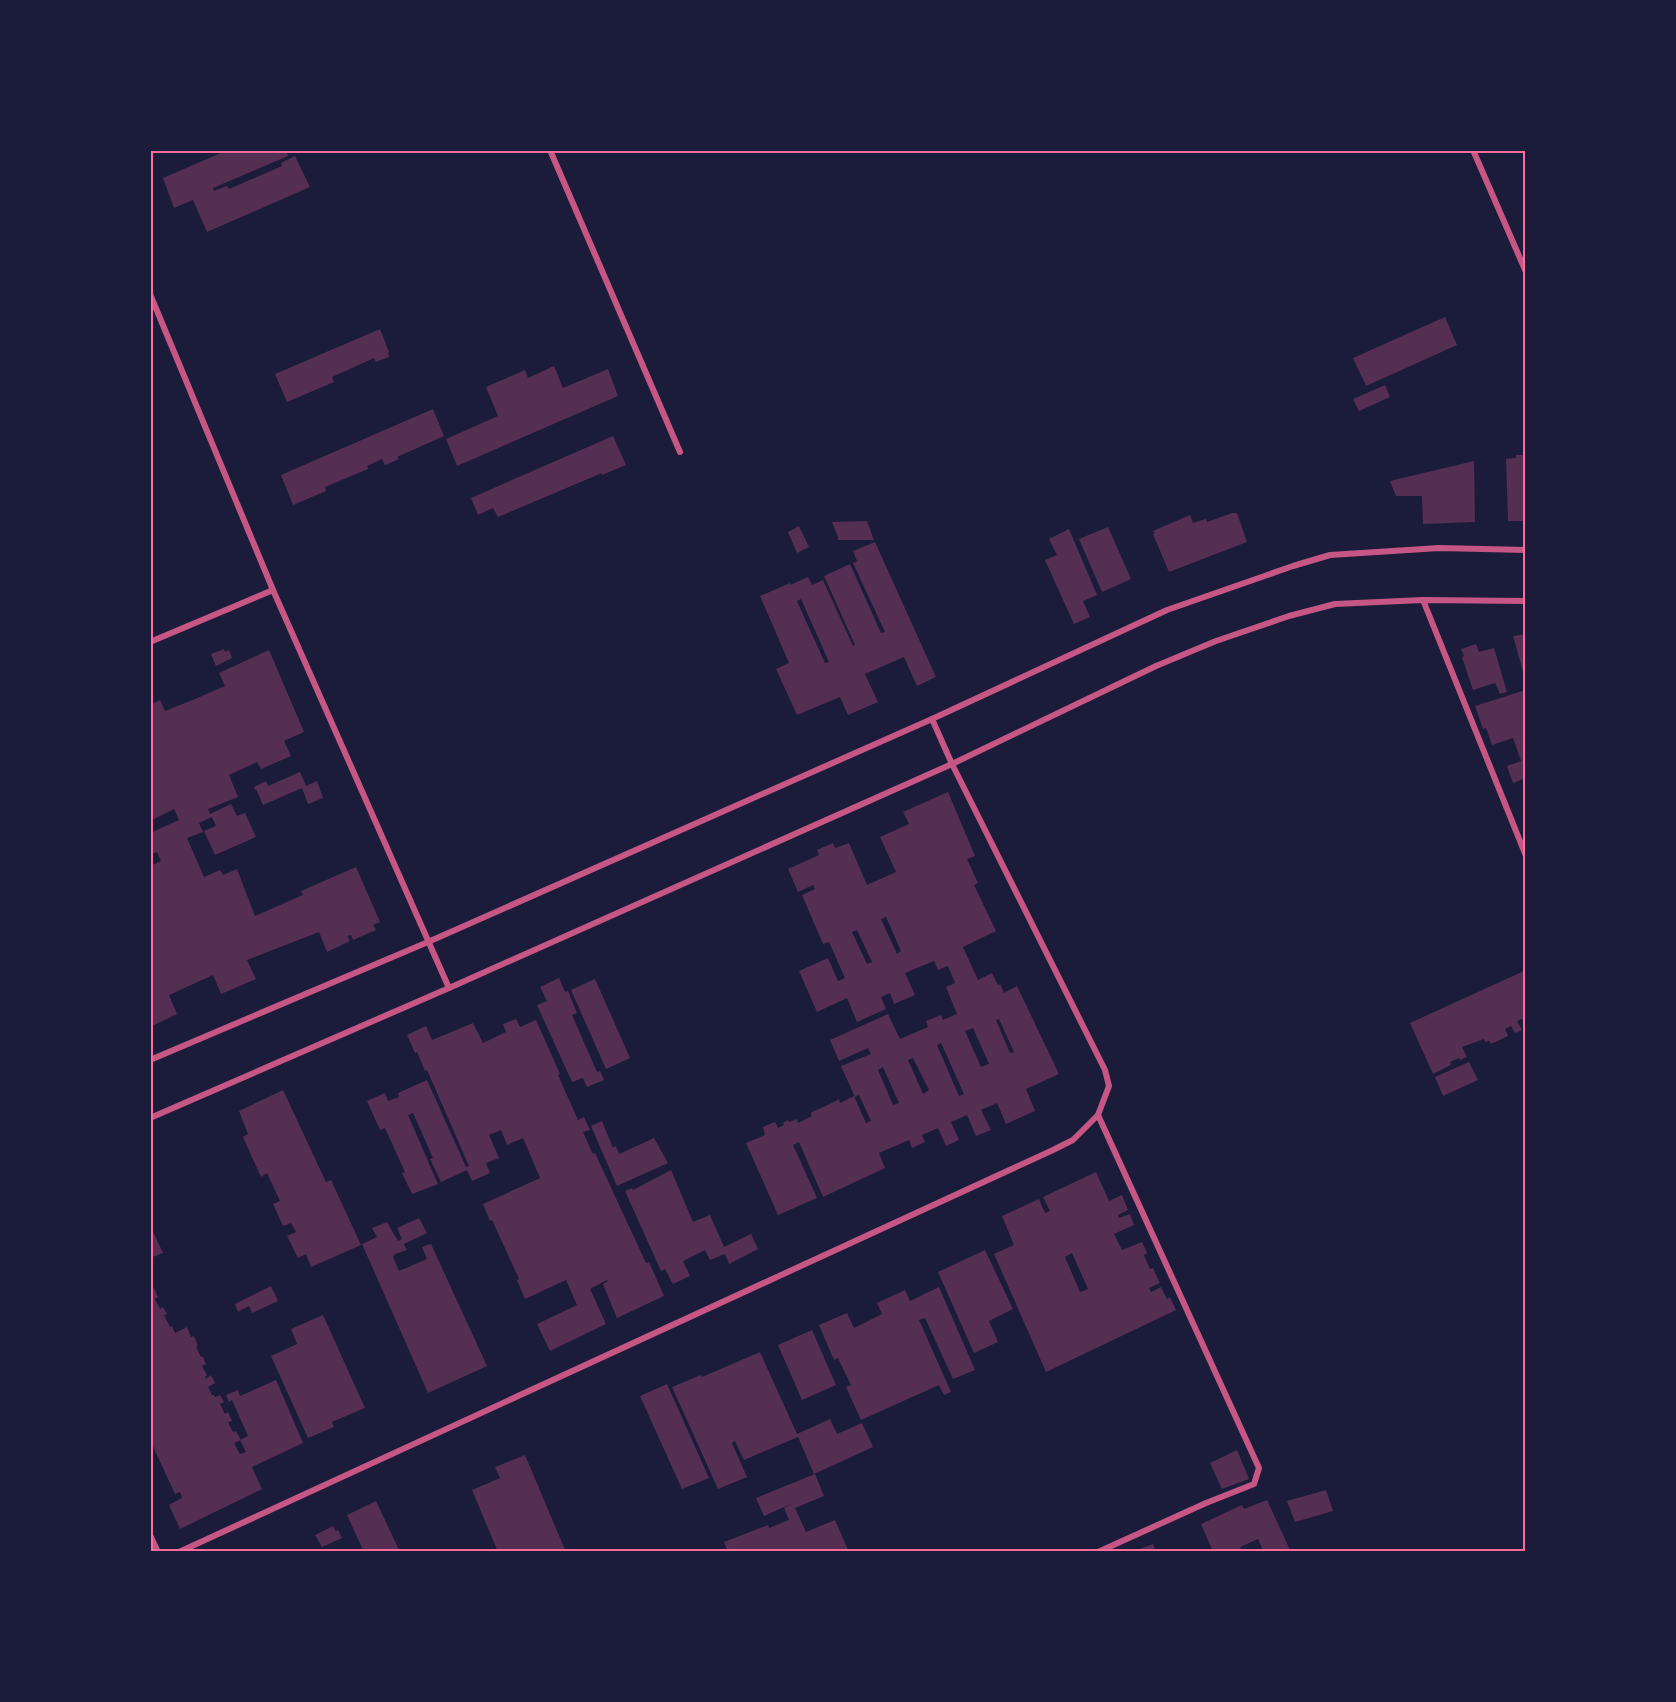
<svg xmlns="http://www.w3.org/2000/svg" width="1676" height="1702" font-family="Georgia,serif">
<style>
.building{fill:#542f53;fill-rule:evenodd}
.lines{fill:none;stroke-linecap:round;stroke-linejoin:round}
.minor{stroke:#c65784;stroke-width:6}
.neatline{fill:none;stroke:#ff6b9d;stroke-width:2}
</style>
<rect width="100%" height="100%" fill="#1b1b3a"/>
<g class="building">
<path d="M228,150h58l2,6 -75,32 1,3 13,-5 2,3 53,-23 -1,-3 14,-7 15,31 -103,45 -14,-32 -19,8 -11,-30z"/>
<path d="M1445,317l12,28 -91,41 -13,-28z"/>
<path d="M380,329l9,23 -1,1 1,4 -13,5 -2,-4 -42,19 2,5 -47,20 -12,-28z"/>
<path d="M554,366l9,22 45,-19 10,27 -161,70 -11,-27 52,-23 -12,-29 39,-17 3,8z"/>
<path d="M1385,385l5,12 -31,14 -6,-12z"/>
<path d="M433,409l11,27 -47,21 2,2 -14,6 -3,-6 -15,7 1,3 -43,18 1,4 -33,14 -12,-30z"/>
<path d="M613,436l13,29 -24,10v-2l-104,44 -5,-9 -15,7 -7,-17z"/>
<path d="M1516,455h10v66h-18l-2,-62 10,-1z"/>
<path d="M1474,461l1,61 -52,2 -1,-28h-26l-6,-15z"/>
<path d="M1232,513h5l10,29 -78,30 -16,-38 2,-1 -2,-2 37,-16 3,8 13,-4 1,3z"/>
<path d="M867,521l7,19h-36v-3l-6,-15z"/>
<path d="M799,526l10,21 -12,6 -9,-21z"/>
<path d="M1108,527l23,52 -29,13 -23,-53z"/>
<path d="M1069,529l28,66 -14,6 7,16 -16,7 -29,-64 12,-5 -8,-16z"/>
<path d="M875,542l61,135 -19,9 -13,-29 -39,17 13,28 -30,13 -8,-18 -43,18 -21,-46 13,-6 -29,-67 30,-13v2l18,-8 4,8 11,-5 30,66 2,-1 -31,-69 26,-12 31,69 4,-1 -32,-69 4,-2 -4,-10zM801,599l28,63 -4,1 -28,-62z"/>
<path d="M1526,634v45h-1l-12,-43z"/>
<path d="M1476,644l3,8 15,-4 13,44 -7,2 -5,-11 -22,7 -11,-33 2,-1 -3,-7z"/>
<path d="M224,649l1,3 4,-2 3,8 -16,8 -5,-12z"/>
<path d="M269,650l35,82 -20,9 7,15 -30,13 -4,-7 -28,13 9,22 -30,12 2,5 21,-10 6,12 8,-3 11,24 -41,18 -11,-24 12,-5 -4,-9 -13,6 4,9 -16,6 17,39 16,-7 3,5 14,-6 18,47 48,-21 -2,-4 55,-24 24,55 -7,3 3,5 -23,10 -2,-5 -4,1 3,5 -23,11 -8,-20 -72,28 9,19 -35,15 -8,-19 -44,20 8,19 -27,13v-161l11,-5 -4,-9 -7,3v-22l29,-13 -5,-11 -24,12v-116l10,-5 5,11 30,-12 30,-13 -6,-13z"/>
<path d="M1526,690v88l-13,5 -6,-17 14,-5 -8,-23 -21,7 -6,-17 -3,1 -8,-23z"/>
<path d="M300,772l6,14 11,-5 6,17 -15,6 -6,-16 -39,17 -7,-16 -1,1 -1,-3 12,-6 2,5z"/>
<path d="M948,792l27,64 -8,3 11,24 -4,2 22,46 -33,16 15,33 14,-7 6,12 2,-1 4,9 13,-7 42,88 -33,15 9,22 -29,13 -9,-21 -16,7 10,20 -15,6 -9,-21 -16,7 8,18 -13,6 -8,-18 -16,7 3,7 -13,6 -3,-8 -30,13 6,15 -62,29 -24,-55 -6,3 24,53 -39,17 -32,-72 19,-8 -2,-8 12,-5 3,6 6,-3 -1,-2 5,-3 1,2 8,-3 1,4 14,-7 -2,-3 22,-10 7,-4 1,4 14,-7 12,27 5,-2 -12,-26 -4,2 -14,-31 30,-12 -3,-6 -29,13 -9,-21 58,-26 12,25 28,-12 -2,-6 15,-6 2,5 14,-6 -11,-27 9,-4 -7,-17 -10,4 -4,-9 -29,12 10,22 -21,9 -4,-11 -9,4 5,12 -29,13 -10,-24 -30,14 -18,-41 29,-13 10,23 7,-3 -16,-36 -6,2 -21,-49 13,-6 -2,-4 -15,7 -10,-23 31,-14 -2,-5 16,-7 2,5 14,-5 18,42 29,-13 -16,-35 29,-13 -6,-12zM886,917l15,34 -4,3 -16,-35zM857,930l15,32 -5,2 -15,-32zM999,1019l15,33 -4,1 -14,-33zM973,1028l16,36 -8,3 -16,-36zM941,1043l23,51 -5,2 -22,-51zM913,1058l16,32 -6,4 -15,-34zM883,1067l16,36 -6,2 -15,-35z"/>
<path d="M1526,970v58l-4,-9 -5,2 5,9 -7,3 -4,-7 -6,3 3,7 -17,8 -2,-3 -4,1 -1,-3 -22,8 5,10 -7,3 -1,-2 -9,4 1,3 -18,9 -23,-51z"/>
<path d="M559,978l6,14 3,-1 9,22 -5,2 25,57 3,-1 4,9 -17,7 -4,-9 -11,4 -35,-77 10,-4 -7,-14z"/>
<path d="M595,979l35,79 -24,11 -35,-79z"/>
<path d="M516,1019l4,8 16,-7 24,54 -2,1 20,45 6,-3 6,13 -7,2 8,18 2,4 2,-1 51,110 3,-1 15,34 -47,22 -14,-34 5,-3 -1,-1 -17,9 16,35 -56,27 -13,-27 40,-19 -11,-25 -41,19 -8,-19 2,-1 -27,-59 -2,1 -7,-17 57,-26 -17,-40 -16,7 -6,-15 -12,5 10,23 -13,5 4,10 -18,8 -5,-11 -26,12 -11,-23 3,-1 -20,-45 -5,2 30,69 -26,10 -10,-21 3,-1 -20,-44 -5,2 -13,-29 18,-8 3,8 11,-4 -1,-4 29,-13 39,87 3,-1 -42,-96 -2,1 -8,-19 -2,1 -8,-18 19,-9 6,14 41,-17 10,20 23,-11 -3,-8z"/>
<path d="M1469,1062l9,18 -35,16 -8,-19z"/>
<path d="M283,1090l43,92 5,-2 30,65 -50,22 -5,-13 -8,4 -11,-22 9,-4 -5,-9 -8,3 -10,-22 7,-3 -13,-28 -6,4 -18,-40 5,-3 -9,-23z"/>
<path d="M602,1121l11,27 3,-2 3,8 35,-16 14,25 -51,23 -26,-60z"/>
<path d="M671,1170l22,52 17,-7 14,32 27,-13 7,15 -29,15 -4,-10 -15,6 -5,-10 -22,11 7,15 -17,8 -8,-15 -4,2 -36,-80 7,-3 1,2z"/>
<path d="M1096,1172l13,29 13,-6 6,15 -10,5 1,3 11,-4 4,11 -20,9 8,16 20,-8 5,11 -3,2 6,14 3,-1 7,15 -11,5 2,4 10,-5 6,12 3,-2 6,13 -130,62 -52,-118 20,-9 -12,-29 37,-17 6,14 5,-2 -7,-14zM1072,1253l16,36 -8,3 -15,-35z"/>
<path d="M419,1218l8,15 -23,11 3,6 -12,4 -2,3 6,14 28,-12 -5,-12 9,-3 56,122 -59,27 -66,-149 15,-7 -5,-9 15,-6 11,19 4,-2 -5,-11z"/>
<path d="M150,1225l13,28 -13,5z"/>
<path d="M985,1250l28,59 -24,12 9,21 -24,11 -36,-81z"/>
<path d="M150,1286l2,3 2,-1 4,9 -3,2 5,10 3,-2 4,7 -3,1 6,12 2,-1 3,7 12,-6 4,10 3,-1 4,10 -2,1 5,10h2l3,7 -4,2 5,9 -2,2 1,2 5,-4 4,8 -7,4 4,8h2l1,2 5,-2 4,7 -4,2 5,10 3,-2 4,9 -4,1 5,10 3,-1 5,9 -7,3 6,11 6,-2 -6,-12 8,-4 -16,-36 -3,2 -3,-7 12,-5 2,6 36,-16 27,63 -51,24 10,22 -82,40 -11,-24 13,-7 -2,-6 -5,2 -25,-54z"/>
<path d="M271,1286l7,15 -26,12 -3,-7 -11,6 -3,-8z"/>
<path d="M939,1287l36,83 -22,9 -28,-61 -6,2 32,72 -7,3 -5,-10 -78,35 -15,-33 5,-2 -13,-27 -4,2 -15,-35 28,-12 7,15 28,-14 -5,-11 28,-13 5,11z"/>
<path d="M323,1315l42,93 -33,14 2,5 -26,11 -37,-82 26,-12 -6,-15z"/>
<path d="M812,1330l24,55 -34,15 -24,-55z"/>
<path d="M760,1352l37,82 33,-15 7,15 25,-11 11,24 -59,27 -16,-37 -54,23 -9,-19 -3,2 15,34 -29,12 -46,-102 29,-12 1,2z"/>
<path d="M667,1384l42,94 -27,11 -42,-93z"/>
<path d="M1237,1450l12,29 -27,10 -12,-26z"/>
<path d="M525,1455l41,97h-68l-26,-62 28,-12 -5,-11z"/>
<path d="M815,1474l9,22 -29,12 11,24 29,-12 14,32h-121l-4,-10 44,-17 1,3 20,-8 -5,-12 9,-5 -29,13 -8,-18z"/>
<path d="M1326,1490l7,21 -38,11 -8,-21z"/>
<path d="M1267,1500l24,52h-27l-6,-13 -18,8 2,5h-29l-12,-28 41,-19 2,4z"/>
<path d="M376,1501l24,51h-36l-17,-37z"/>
<path d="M333,1526l3,5 2,-1 4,8 -20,9 -7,-12z"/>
<path d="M1153,1544l3,8h-24z"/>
</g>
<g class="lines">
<g class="minor">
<path d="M550,150l130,302"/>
<path d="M1473,150l53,122"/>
<path d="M150,294l123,296 176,398"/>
<path d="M1423,600l103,256"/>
<path d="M150,642l123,-52"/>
<path d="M150,1060l278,-118 504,-223 235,-109 126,-44 37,-11 109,-7 87,2"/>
<path d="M150,1118l299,-130 503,-224 204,-98 60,-25 73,-25 46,-12 88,-4 103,1"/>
<path d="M150,1535l8,17"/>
<path d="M179,1552l874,-402 20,-10 25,-25 11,-29 -4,-16 -153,-306 -20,-45"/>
<path d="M1098,1552l108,-49 48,-19 5,-16 -161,-353"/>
</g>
</g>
<rect width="1676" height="1702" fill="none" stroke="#1b1b3a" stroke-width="303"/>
<rect x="152" y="152" width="1372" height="1398" class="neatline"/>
</svg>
